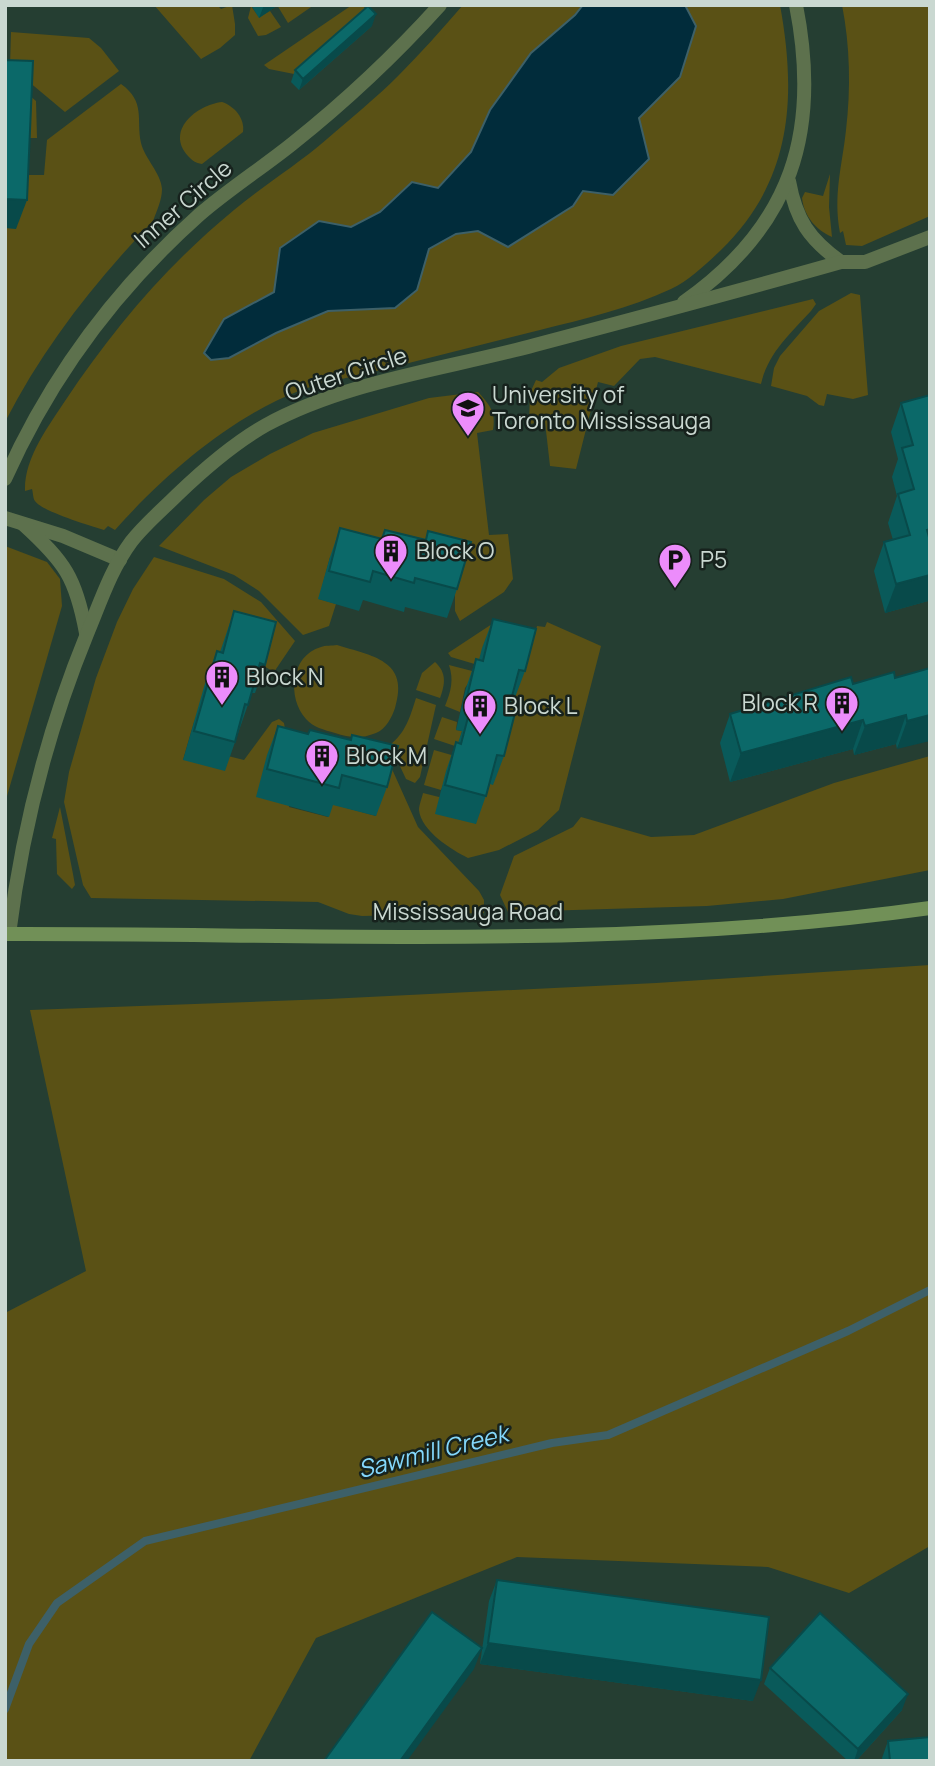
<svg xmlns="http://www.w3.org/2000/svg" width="935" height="1766" font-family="Manrope,sans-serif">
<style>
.green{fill:#5a5115}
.water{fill:#012c3b;stroke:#3d6068;stroke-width:2}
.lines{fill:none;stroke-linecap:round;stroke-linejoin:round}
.stream{stroke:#3d6068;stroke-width:8}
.minor{stroke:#5d714d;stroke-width:14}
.secondary{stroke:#719057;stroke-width:14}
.wall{fill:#095a5a}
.shaded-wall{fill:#084a4a}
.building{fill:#0b6969;stroke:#084a4a;stroke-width:2}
.labels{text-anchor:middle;stroke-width:5;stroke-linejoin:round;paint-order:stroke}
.street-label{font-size:23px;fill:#cad8d1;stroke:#17221d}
.poi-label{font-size:23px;fill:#cad8d1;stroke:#17221d;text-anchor:start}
.water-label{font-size:24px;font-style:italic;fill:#84d8fc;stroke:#17221d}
</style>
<rect width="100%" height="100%" fill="#253e32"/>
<g class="green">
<path d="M154,5h63l4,4 11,-4 3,19v11l-15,13 -19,11z"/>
<path d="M277,5h37l-26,18z"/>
<path d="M352,5h10l7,8 -70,62 -30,-6 -5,-4z"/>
<path d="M463,5h120l-93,105 -19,42 -33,36 -26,-6 -32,30 -29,15 -32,-6 -45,71 -50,27 5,39 47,-25 52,-22 67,-3 22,-18 12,-41 27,-15 22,-3 31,16 64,-41 66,-88 41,-42 16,-50 -11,-21h95c17,93 12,176 -59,245 -15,14 -31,30 -50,39 -41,19 -87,30 -131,41 -53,13 -106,27 -159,40 -27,7 -56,11 -82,21 -68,26 -136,85 -184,139l-7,-4 -4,4c-13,-4 -63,-19 -69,-29 -2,-2 -2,-9 -3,-12l-7,2c-1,-33 23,-64 40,-90 48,-72 102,-136 169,-191 30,-25 63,-45 93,-71 24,-21 49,-41 71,-63 23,-23 44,-47 65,-71z"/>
<path d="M842,5h88v211l-68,30 -16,-1 -3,-14 -3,2c-7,-39 2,-66 6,-103 5,-41 4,-85 -4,-125z"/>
<path d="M251,6l8,11 11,-6 11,16 -15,8 -8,1 -10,-18z"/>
<path d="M11,32l78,6 12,10 18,23 -54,41 -55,-46z"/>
<path d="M121,84c25,18 15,35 20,59 4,16 20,30 21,46 0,11 -5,21 -9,32 -59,62 -109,125 -148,201v-194h11l3,-53h25l3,-35z"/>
<path d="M23,90l13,11 1,37h-16z"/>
<path d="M222,102c12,4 23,16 21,30l-41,32c-7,-1 -9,-3 -14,-8 -23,-25 8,-51 34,-54z"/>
<path d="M830,174l-1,33 3,30c-16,-7 -28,-21 -30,-39l3,-6 18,4z"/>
<path d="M851,293l9,2 8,100 -15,4 -26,-5 -3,12 -5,-1 -12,-9 -36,-10 3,-18 6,-12 39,-45z"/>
<path d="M813,299l3,5 -5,7c-21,23 -43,42 -50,73l-106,-27 -15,2 -26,27 -16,-4 -22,87 -26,-3 -5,-44 -16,2 1,-31 6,-13 6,2 17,-14 62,-22z"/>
<path d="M478,392c12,13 18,20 15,38l-16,3 12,102 19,-1 5,45 -9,13 -44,29 -5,-10v-21l-125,-33 -11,42 17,5 -7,22 -26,9 -44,-44 -25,-16 -75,-29 45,-46 27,-23 39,-23 43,-21 116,-35z"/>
<path d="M5,546l42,16 13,17 2,27 -57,197z"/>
<path d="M154,557l70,22 37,23 34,39 -21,31 -12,-7 -50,17 -18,40 -11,38 45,-4 16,4 28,-38 7,-3 5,4 1,6 4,78 39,10 4,-13 44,12 7,-67 35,78 61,64 5,9v13l-122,3 -13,-2 -31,-12 -227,-4 -8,-13 -19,-83 5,-30 27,-94 21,-56 16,-33z"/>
<path d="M547,622l54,24 -42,164 -21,20 -39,20 -31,8c-16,-8 -47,-27 -49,-48 0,-5 3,-12 4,-17l16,4 37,27 7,-176 -5,17 -27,-8 -3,-4 44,-29 2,3 41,8 2,-9 8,1z"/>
<path d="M337,645c35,11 73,15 58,63 -3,9 -9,21 -19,25 -15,6 -26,5 -41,0 -11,-3 -22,-6 -29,-14 -19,-21 -16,-63 15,-72 4,-2 11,-1 16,-2z"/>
<path d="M435,662c12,11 10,22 5,36l-24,-8 6,-17z"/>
<path d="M449,665l27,7 -11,16 -5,24 -15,-6c6,-15 9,-26 4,-41z"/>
<path d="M416,698l20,7 -16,72 -5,6 -9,-4 -16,-34c16,-13 20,-28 26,-47z"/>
<path d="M442,717l15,5 -1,8 6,1 -4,16 -24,-8z"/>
<path d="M434,750l21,6 -14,34 -17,-5z"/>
<path d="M930,756v114l-147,29 -76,7 -199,6 -8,-17 14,-39 59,-29 8,-10 70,20 43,-2 140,-52z"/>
<path d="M60,807l13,67 2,11 -3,4 -15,-15 -1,-35 -4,-1z"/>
<path d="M930,965v581l-81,47 -81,-26 -251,-10 -201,81 -67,123h-244v-448l81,-42 -56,-261 298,-11 328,-16z"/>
</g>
<path class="water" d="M583,5h102l11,21 -16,51 -41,41 10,41 -36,36 -30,-4 -10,15 -65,41 -30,-16 -22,3 -27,15 -12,41 -22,18 -67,3 -52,22 -47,25 -18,2 -7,-7 20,-34 50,-27 6,-44 39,-27 32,6 29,-15 32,-30 26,6 33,-36 19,-42 41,-57 44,-38z"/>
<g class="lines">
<path class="stream" d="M5,1709l24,-65 28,-41 88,-62 407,-98 56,-8 240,-104 82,-41"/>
<g class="minor">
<path d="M789,181c7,39 20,58 52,81"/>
<path d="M684,302c108,-76 137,-170 112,-297"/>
<path d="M5,479c45,-101 112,-191 194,-264 30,-26 63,-47 93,-71 54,-43 102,-88 148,-139"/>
<path d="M5,518l58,18 57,24"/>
<path d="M23,524c42,38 53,54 63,109"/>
<path d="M9,934c13,-103 39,-205 78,-300 13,-31 24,-65 44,-92 13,-17 31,-32 46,-47 27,-26 57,-52 89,-70 80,-44 181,-56 269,-80 102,-27 204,-54 306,-83h24l65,-25"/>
</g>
<path class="secondary" d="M5,934c308,-1 619,17 925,-26"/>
</g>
<g class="wall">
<path d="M251,5h27l-19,13z"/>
<path d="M372,26l-73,64 -8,-8 4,-12z"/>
<path d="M930,395v201l-2,5 -43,12 -11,-42 10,-29 9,-2 -5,-17 9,-27 -5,-19 6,-18 -7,-27 10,-29z"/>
<path d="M340,528l41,11 4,-9 72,59 -10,29 -42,-11 -1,5 -41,-12 -4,11 -41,-12 12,-42z"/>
<path d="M234,611l31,54 -10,28h-3l-27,78 -42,-11 23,-80 11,-29 3,1z"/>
<path d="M493,619l32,52 -11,29h-3l-3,11 -4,45 -11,29 -3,-1 -14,40 -41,-10 11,-43 10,-29 2,1 4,-12 -6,-1 10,-42 10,-29 3,1 3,-12z"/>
<path d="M930,668l-33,81 -1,-5 -42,11 -1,-6 -123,33 -10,-39 10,-29 123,-30 42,-6z"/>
<path d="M278,726l109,61 -11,29 -43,-11 -4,12 -73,-20 11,-42z"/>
<path d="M497,1580l256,121 -273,-37 9,-63z"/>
<path d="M770,1668l132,42 -46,51h-8l-84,-77z"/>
<path d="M888,1741l42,20h-47l-1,-3z"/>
</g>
<g class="shaded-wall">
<path d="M264,5h14l-19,13z"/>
<path d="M376,14l-4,12 -73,64 4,-11z"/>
<path d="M5,199l22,1 -11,29 -11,-1z"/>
<path d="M930,575v21l-2,5 -43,12 11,-29z"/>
<path d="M906,715l-10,29 -42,11 11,-29z"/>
<path d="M930,715v26l-33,8 10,-28z"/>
<path d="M863,720l-10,29 -123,33 11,-29z"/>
<path d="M488,1643l273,37 -8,21 -273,-37z"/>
<path d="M482,1648l-8,21 -67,92h-7z"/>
<path d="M908,1694l-6,16 -46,51h-2l4,-12z"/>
</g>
<g class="building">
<path d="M368,6l8,8 -73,65 -8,-9z"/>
<path d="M5,60l28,1 -6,139 -22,-1z"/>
<path d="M930,395v134l-3,1 3,11v34l-34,9 -12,-42 26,-7 -12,-41 16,-5 -12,-41 11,-3 -12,-42z"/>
<path d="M340,528l42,11 3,-9 41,10 2,-9 43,11 -14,47 -42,-11 -1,5 -41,-12 -3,11 -41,-11z"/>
<path d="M234,611l42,11 -11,43 -5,-2 -12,42 -3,-1 -10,38 -41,-11 23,-80 6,2z"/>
<path d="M493,619l43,10 -11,42 -6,-1 -11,41 7,2 -11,43 -7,-1 -11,41 -41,-11 11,-43 5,2 11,-42 -6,-1 10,-42 7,2z"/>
<path d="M930,668v47l-23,6 -1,-6 -41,11 -2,-6 -122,33 -11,-39 121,-37 2,7 41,-12 1,6z"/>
<path d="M278,726l30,8 2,-4 41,10 1,-5 46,11 -11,41 -45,-12 -3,13 -72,-19z"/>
<path d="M497,1580l272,37 -8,63 -273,-37z"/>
<path d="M432,1612l50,36 -82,113h-76z"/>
<path d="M820,1613l88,81 -50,55 -88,-81z"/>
<path d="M930,1737v24h-40l-2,-20z"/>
</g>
<defs>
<symbol id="university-pin" viewBox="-11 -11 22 30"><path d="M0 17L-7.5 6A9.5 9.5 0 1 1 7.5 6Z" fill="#ec8cfb" stroke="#17221d"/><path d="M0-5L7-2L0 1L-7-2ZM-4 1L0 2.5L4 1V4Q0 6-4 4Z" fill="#111"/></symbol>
<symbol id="building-pin" viewBox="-11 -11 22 30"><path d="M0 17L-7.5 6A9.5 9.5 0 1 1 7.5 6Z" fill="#ec8cfb" stroke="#17221d"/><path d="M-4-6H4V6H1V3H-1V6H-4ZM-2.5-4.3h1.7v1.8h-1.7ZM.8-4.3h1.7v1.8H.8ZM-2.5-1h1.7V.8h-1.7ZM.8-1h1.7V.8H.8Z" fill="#111"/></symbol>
<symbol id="parking-pin" viewBox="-11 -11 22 30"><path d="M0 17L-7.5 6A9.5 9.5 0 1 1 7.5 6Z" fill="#ec8cfb" stroke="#17221d"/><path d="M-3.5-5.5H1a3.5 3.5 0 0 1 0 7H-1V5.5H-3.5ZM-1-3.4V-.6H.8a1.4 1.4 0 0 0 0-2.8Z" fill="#111"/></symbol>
</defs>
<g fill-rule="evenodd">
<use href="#university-pin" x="449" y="389" width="38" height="52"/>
<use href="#building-pin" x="372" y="532" width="38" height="52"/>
<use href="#parking-pin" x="656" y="541" width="38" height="52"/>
<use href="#building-pin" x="203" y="658" width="38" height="52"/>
<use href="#building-pin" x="823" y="684" width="38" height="52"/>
<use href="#building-pin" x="461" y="687" width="38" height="52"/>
<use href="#building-pin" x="303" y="737" width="38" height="52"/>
</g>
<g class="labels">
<g class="street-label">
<text transform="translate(183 204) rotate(-41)" y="8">Inner Circle</text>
<text transform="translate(346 374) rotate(-18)" y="8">Outer Circle</text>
<text x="468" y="920">Mississauga Road</text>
</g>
<g class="poi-label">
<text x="492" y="403">University of<tspan x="492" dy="26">Toronto Mississauga</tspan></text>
<text x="416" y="559">Block O</text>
<text x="700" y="568">P5</text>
<text x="246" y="685">Block N</text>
<text x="818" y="711" text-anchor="end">Block R</text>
<text x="504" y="714">Block L</text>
<text x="346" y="764">Block M</text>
</g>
<g class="water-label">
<text transform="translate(433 1452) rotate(-14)" y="8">Sawmill Creek</text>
</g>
</g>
<rect width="935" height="1766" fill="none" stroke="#cad8d1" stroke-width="14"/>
</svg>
